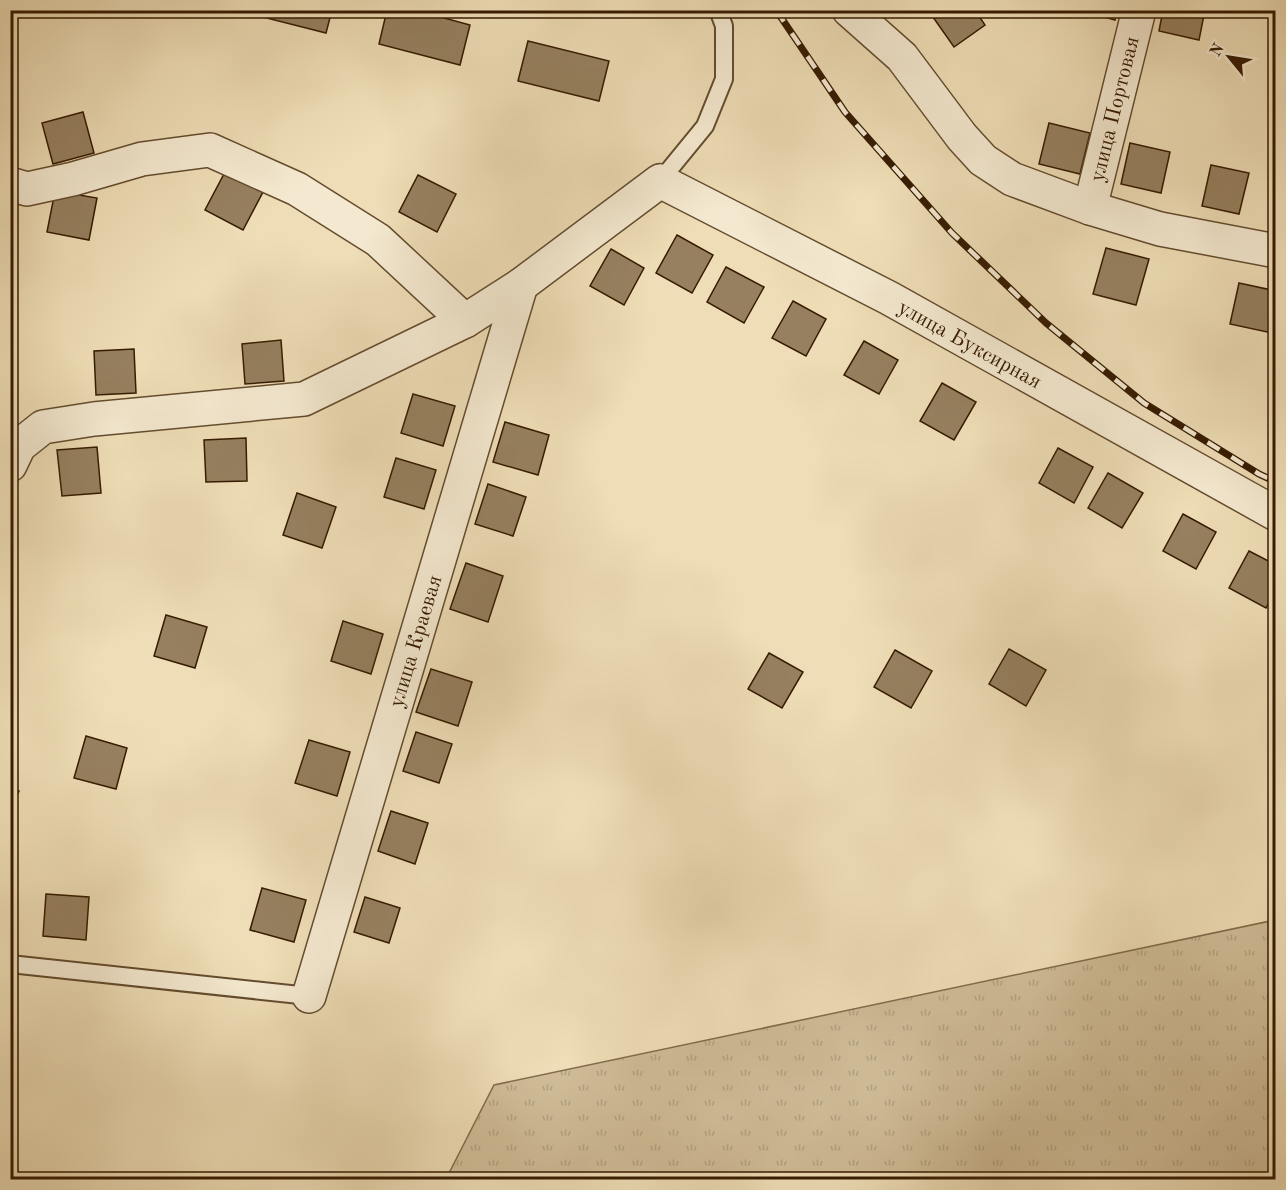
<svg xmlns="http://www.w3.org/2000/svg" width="1286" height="1190" font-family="'Old Standard TT',serif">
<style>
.grass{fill:url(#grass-tufts);stroke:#826c4c;stroke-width:1.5}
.building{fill:#96805f;stroke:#361b01;stroke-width:1.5}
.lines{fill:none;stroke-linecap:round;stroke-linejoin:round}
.lane-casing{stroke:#644c2e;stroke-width:20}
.street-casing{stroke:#644c2e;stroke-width:36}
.lane{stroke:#f4e9d0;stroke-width:16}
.street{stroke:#f4e9d0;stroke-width:33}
.rail-casing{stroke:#361b01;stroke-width:7}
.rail{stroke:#f4e9d0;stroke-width:4.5;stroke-dasharray:14;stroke-linecap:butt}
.labels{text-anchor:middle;stroke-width:4.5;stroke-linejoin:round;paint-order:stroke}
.street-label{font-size:21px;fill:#361b01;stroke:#f4e9d0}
</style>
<defs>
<pattern id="grass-tufts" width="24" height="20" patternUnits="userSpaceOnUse" patternTransform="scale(1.5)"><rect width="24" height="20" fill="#cfbc97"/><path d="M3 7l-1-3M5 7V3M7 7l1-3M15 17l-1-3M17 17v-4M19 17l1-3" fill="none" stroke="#b2a180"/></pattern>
</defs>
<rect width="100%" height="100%" fill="#eeddb6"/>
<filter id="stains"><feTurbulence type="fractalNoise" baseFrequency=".00333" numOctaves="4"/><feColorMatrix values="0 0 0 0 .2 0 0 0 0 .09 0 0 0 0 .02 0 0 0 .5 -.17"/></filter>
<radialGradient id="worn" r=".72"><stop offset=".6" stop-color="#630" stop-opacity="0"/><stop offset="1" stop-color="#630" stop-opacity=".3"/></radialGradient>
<path class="grass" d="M1275,920v259h-829l48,-94z"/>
<g class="building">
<path d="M247,10h85l-6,23 -79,-20z"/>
<path d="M387,10h28l55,15 -10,40 -81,-21z"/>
<path d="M928,10h47l10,15 -31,22z"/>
<path d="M1079,10h38l-2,10z"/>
<path d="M1163,10h42l-6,30 -40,-9z"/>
<path d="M528,41l81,20 -10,40 -81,-20z"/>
<path d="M83,112l11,41 -41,11 -11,-41z"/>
<path d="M1049,123l41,10 -10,41 -41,-10z"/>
<path d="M10,128l7,2 -7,23z"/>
<path d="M1130,143l40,9 -9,41 -40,-9z"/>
<path d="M1211,165l38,8 -10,41 -37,-8z"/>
<path d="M225,172l38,20 -20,38 -38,-20z"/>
<path d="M418,175l38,19 -19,38 -38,-20z"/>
<path d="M55,191l42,7 -8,42 -42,-8z"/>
<path d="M677,235l36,20 -21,38 -36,-20z"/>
<path d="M1106,248l43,11 -13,46 -43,-11z"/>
<path d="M611,249l33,19 -20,37 -34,-19z"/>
<path d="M726,267l38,20 -20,36 -37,-21z"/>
<path d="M1239,283l37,8v25l-4,17 -42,-9z"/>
<path d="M793,301l33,18 -20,37 -34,-18z"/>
<path d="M281,340l3,41 -39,3 -3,-40z"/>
<path d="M864,341l34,19 -19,34 -35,-19z"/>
<path d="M134,349l2,44 -40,2 -2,-44z"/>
<path d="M942,383l34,19 -22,38 -34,-19z"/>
<path d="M413,394l42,12 -12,40 -42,-13z"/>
<path d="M505,422l44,13 -11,40 -45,-13z"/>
<path d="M246,438l1,43 -41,1 -2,-42z"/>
<path d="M97,447l4,46 -39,3 -5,-46z"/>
<path d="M1058,448l35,19 -19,36 -35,-20z"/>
<path d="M396,458l40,12 -12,39 -40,-12z"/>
<path d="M1108,473l35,20 -21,35 -34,-20z"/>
<path d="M488,484l38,13 -13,39 -38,-12z"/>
<path d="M297,493l39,14 -14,41 -39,-13z"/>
<path d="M1183,514l33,18 -20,37 -33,-18z"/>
<path d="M1249,551l27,14v25l-10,18 -37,-20z"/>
<path d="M466,563l37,13 -15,46 -38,-13z"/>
<path d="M166,615l41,12 -12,41 -41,-12z"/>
<path d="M343,621l40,13 -12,40 -40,-13z"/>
<path d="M1009,649l37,21 -20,36 -37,-22z"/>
<path d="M895,650l37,21 -21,37 -37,-21z"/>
<path d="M769,653l34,19 -21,36 -34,-19z"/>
<path d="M431,669l41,13 -14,44 -42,-14z"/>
<path d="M416,732l36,12 -13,39 -36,-12z"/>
<path d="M86,736l41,12 -11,41 -42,-11z"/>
<path d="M309,740l41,12 -13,44 -42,-13z"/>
<path d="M10,787l9,4 -9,18z"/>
<path d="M391,811l37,12 -13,41 -37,-13z"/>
<path d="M262,888l44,12 -12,42 -44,-12z"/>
<path d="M46,894l43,3 -3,43 -43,-4z"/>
<path d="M365,897l35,11 -11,35 -35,-11z"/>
</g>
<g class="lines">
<defs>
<g id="lane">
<path d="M660,181l45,-55 19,-47v-53l-6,-16"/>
<path d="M10,964l299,32"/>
</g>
<g id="street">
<path d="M849,10l53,47 60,80 21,23 29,19 78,29 70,21 116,22"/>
<path d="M10,184l17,5 46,-10 69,-20 68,-9 87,39 81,51 87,81"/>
<path d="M1090,208l49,-198"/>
<path d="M10,465l9,-19 24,-19 51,-8 210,-20 161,-78 56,-36 139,-104 229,117 387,216"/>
<path d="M309,996l212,-711"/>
</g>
</defs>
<use href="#lane" class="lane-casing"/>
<use href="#street" class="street-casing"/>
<use href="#lane" class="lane"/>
<use href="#street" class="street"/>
<defs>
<path id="rail" d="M776,10l69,102 107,121 94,90 98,80 115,71 17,8"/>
</defs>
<use href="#rail" class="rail-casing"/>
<use href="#rail" class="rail"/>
</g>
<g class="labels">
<g class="street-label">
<text transform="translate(1114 109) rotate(-76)" y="7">улица Портовая</text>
<text transform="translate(970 344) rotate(29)" y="7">улица Буксирная</text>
<text transform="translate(415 641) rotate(-73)" y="7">улица Краевая</text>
</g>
</g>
<rect width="1286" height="1190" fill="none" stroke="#eeddb6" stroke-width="36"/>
<rect x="12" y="12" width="1262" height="1166" fill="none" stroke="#361b01" stroke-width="3"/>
<rect x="18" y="18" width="1250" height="1154" fill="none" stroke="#361b01" stroke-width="1.5"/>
<g transform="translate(1229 57) rotate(300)" stroke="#f4e9d0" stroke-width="4.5" paint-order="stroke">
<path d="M0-4.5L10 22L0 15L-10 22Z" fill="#361b01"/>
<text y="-9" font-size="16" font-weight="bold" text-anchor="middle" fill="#361b01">N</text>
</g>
<rect width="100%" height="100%" filter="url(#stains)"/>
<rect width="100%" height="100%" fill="url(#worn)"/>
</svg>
